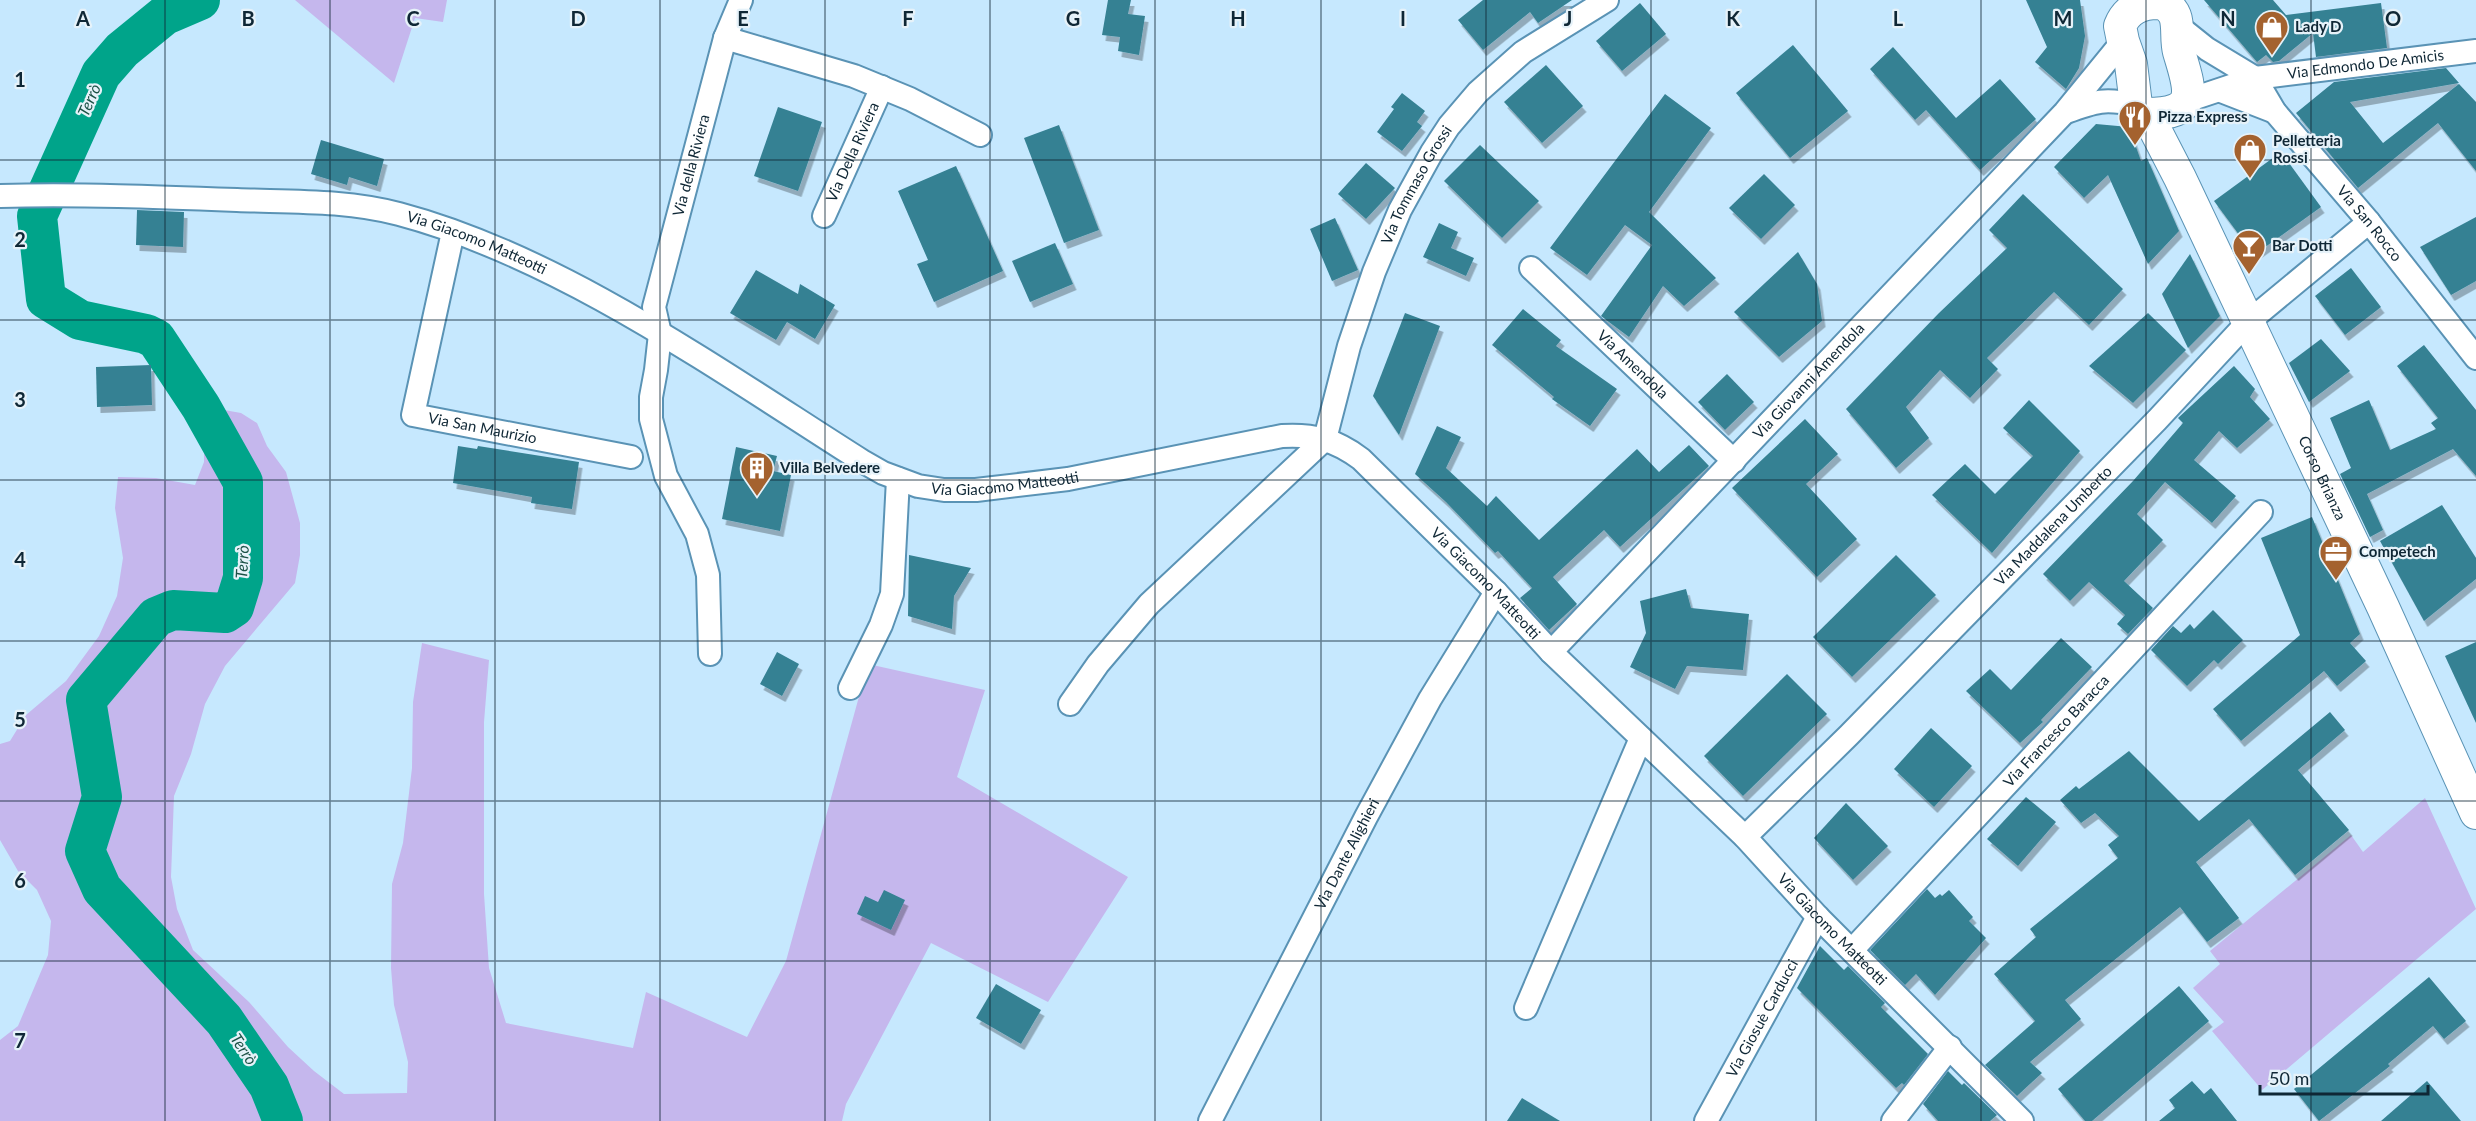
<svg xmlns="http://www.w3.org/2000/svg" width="2476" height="1121" font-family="Lato,sans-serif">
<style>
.green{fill:#c5b7ed}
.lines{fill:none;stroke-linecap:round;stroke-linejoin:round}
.river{stroke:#00a48a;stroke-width:40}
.building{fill:#358193;filter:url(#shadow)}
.minor-casing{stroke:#5a93b5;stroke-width:26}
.secondary-casing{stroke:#5a93b5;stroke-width:34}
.minor{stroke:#fff;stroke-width:22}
.secondary{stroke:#fff;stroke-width:32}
.grid{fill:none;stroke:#0f2735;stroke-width:1.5;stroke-opacity:0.55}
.labels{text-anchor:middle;stroke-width:4.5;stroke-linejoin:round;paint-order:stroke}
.poi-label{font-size:15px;font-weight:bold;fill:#0f2735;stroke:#e6f2f9;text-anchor:start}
.street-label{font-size:15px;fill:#0f2735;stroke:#e6f2f9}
.water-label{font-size:16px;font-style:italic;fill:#1c5246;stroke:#e6f2f9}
.grid-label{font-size:20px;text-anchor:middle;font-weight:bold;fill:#0f2735;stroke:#e6f2f9;stroke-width:4.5;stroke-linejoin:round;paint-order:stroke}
</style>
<defs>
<filter id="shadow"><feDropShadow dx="3.5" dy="6" stdDeviation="0" flood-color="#0004"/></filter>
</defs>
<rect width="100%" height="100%" fill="#c6e8fe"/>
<g class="green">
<path d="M295,0h152l-4,22 -28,-4 -21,65z"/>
<path d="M224,410l17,3 16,10 10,23 19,26 14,51v32l-5,28 -70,83 -20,38 -14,50 -17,42 -3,81 6,32 16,41 56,52 39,45 26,24 30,23 63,-1 1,-31 -14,-57 -3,-37 1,-84 11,-41 9,-75 1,-66 9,-59 67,17 -5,62v172l5,74 17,55 127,25 13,-56 101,45 39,-76 82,-297 117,26 -28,87 171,100 -80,125 -117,-59 -85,161 -4,17h-842v-81l18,-14 30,-71 3,-34 -14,-31 -19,-19 -18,-31v-96l10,-3 16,-26 40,-34 33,-45 18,-40 6,-38 -8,-50 3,-31 38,1 39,7 9,-23v-23l9,-26z"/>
<path d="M2425,798l51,111 -214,181 -50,-59 12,-9 -31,-34 27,-24 -10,-13 141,-116 12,17z"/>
</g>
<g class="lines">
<path class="river" d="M200,0l-35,15 -43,35 -21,24 -64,142 9,83 34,21 66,14 10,5 45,68 42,75v96l-9,29 -9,6 -52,-3 -17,7 -70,83 16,97 -17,54 17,38 122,131 45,66 14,35"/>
</g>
<g class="building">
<path d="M1108,0h23l-3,14 17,2 -6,39 -21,-4 2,-14 -18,-2z"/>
<path d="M1483,0h89l-34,23 -8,-11 -47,38 -25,-30z"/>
<path d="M2026,0h54l5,36 -6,32 -13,21 -31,-27 12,-15z"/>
<path d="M2204,0h69l13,15 95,-12 6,45 -71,9 -3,-24 -34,28 -6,1 -7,-7 -9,7z"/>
<path d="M1640,3l26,31 -44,37 -26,-30z"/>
<path d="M1793,45l55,66 -58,47 -54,-65z"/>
<path d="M1893,47l63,71 44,-39 36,40 -56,51 -54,-60 -11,10 -45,-51z"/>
<path d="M1546,65l37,41 -41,37 -38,-41z"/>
<path d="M2446,68l13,15 -109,19 33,41 76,-59 17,18v69l-38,-48 -80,65 -62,-75 38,-31z"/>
<path d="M1402,93l23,18 -8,11 5,4 -20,25 -25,-19 17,-23 -3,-2z"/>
<path d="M1665,94l46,34 -62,84 67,66 -32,28 -21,-20 -34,51 -28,-21 51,-71 -27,-20 -38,50 -37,-27z"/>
<path d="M778,107l44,15 -24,69 -44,-15z"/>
<path d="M2096,124l33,3 12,34 6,-3 32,73 -31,33 -40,-89 -24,23 -30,-31z"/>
<path d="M1059,125l40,105 -35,13 -40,-105z"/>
<path d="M321,140l63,19 -7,27 -28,-9 -2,8 -36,-11z"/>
<path d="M1480,145l59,56 -37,37 -58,-57z"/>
<path d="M2281,152l40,55 -67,48 -40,-54z"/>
<path d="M1366,163l29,25 -29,31 -28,-25z"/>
<path d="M956,166l47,105 -69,31 -17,-38 11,-4 -30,-69z"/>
<path d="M1764,174l31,31 -34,34 -32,-31z"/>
<path d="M2023,194l100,95 -34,36 -35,-33 -67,66 11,11 -28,29 -30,-28 -34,37 23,31 -33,30 -50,-59 93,-96 68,-65 -18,-18z"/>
<path d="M137,210l47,2 -1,35 -47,-2z"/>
<path d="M2476,217v64l-25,14 -31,-48z"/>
<path d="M1335,218l23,52 -26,11 -22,-52z"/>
<path d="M1439,223l19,9 -7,16 23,10 -8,18 -43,-19z"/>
<path d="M1055,243l18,41 -43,18 -18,-41z"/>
<path d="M1798,252l19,32 5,37 -43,36 -45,-45z"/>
<path d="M2190,254l30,62 -32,32 -26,-54z"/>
<path d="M2351,268l30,39 -36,28 -30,-39z"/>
<path d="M756,270l42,24 2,-10 35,21 -20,34 -28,-17 -11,18 -46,-27z"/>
<path d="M1523,309l38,31 -5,6 61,43 -27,37 -38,-27 2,-2 -62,-52z"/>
<path d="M1405,313l35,13 -41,109 -26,-39z"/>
<path d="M2148,313l38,37 -53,53 -44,-37z"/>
<path d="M2321,339l29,32 -41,31 -20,-39z"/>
<path d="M2424,345l52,65v66l-23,-27 -86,45 16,36 -13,7 -30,-63 11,-6 -21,-50 39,-18 21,50 46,-21 -5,-6 7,-5 -41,-52z"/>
<path d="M151,365l1,40 -55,2 -1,-40z"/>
<path d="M2234,366l21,23 -5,8 20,22 -33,29 -18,-17 -25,29 42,36 -24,27 -47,-41 -28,32 26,26 -39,41 29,27 -25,26 -11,-10 8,-9 -36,-33 -19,19 -27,-27 90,-93 50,-58 -5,-5z"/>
<path d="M1727,374l27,28 -29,28 -27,-28z"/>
<path d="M2029,400l51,51 -88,102 -60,-58 33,-31 30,30 38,-38 -30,-28z"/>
<path d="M1805,419l33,35 -32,30 51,55 -40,38 -85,-89z"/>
<path d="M1437,426l24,11 -15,31 41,38 9,-10 43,44 98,-91 22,23 30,-27 20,21 -89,81 -16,-17 -51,47 24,27 -28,26 -29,-32 12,-10 -34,-37 -3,2 -49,-51 -31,-28z"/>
<path d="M458,446l19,3 1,-3 101,16 -7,47 -41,-6 1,-6 -79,-14z"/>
<path d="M736,447l41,9 -4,15 18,4 -11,56 -58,-12z"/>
<path d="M2442,505l34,53v21l-52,42 -44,-80z"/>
<path d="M2312,517l48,117 -10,9 16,18 -29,25 -13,-15 -83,70 -28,-32 87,-74 -39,-97z"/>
<path d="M909,555l62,13 -17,28 -2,33 -44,-13z"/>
<path d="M1896,555l40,40 -84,82 -39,-40z"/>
<path d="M1686,589l5,19 58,6 -6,56 -56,-4 -12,23 -45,-22 16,-34 -6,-32z"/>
<path d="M2213,610l30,30 -25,24 -4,-4 -27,26 -36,-36 22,-24 8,7 9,-9 4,5z"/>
<path d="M2061,638l31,29 -51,53 2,2 -23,21 -54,-52 24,-22 21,21z"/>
<path d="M2476,642v81l-31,-67z"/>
<path d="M777,652l22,12 -17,32 -22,-12z"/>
<path d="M1787,674l40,40 -84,82 -39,-40z"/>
<path d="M2330,712l15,18 -47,40 51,60 -54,45 -46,-56 -53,43 43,56 -32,24 -27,-35 -115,93 16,19 -51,43 12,11 -25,23 -32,-31 50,-44 -41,-47 42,-37 -6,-8 88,-71 -10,-13 11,-9 -24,-23 -14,10 -21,-23 16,-14 3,3 50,-38 70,70z"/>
<path d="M1931,728l41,38 -38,41 -40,-38z"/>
<path d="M2026,797l30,25 -38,44 -31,-27z"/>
<path d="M1846,803l42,43 -35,34 -39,-42z"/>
<path d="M1927,889l8,9 5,-4 2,2 7,-6 24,27 -4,4 17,17 -51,57 -19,-21 -11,11 -35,-35z"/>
<path d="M884,890l21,10 -14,30 -34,-16 8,-18 13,6z"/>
<path d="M1820,946l24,24 4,-4 37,37 -4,4 47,47 -24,31 -2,-2 -6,5 -99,-100z"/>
<path d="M2429,977l37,44 -22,18 -11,-13 -45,38 2,2 -71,55 -25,-32z"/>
<path d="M996,984l45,26 -20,34 -45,-26z"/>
<path d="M2179,986l30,35 -117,100h-7l-27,-32z"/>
<path d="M1948,1071l14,14 2,-2 33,32 -7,6h-52l-15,-17z"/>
<path d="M2192,1081l12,13 7,-6 26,33h-78l16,-13 -6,-8z"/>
<path d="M2427,1081l34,40h-80z"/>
<path d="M1522,1098l38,23h-53z"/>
</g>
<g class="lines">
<defs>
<g id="minor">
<path id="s1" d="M2177,25l30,24 48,29 20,34 94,110 107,136"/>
<path d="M725,38l129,38 56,23 70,36"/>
<path d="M2221,91l54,21"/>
<path id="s2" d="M2186,101l69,-23 221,-27"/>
<path d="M2066,112c30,-11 39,-14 70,-7"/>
<path id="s3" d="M0,196c79,-2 158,1 237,4 54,2 110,0 162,14 162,43 322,158 463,247l21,12 35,13 26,4h32l92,-11 214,-43c31,-2 54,4 79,23l135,133 55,60 194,185 73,80 204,204"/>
<path id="s4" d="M824,216l58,-129"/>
<path id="s5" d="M453,232l-40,183 218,42"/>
<path id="s6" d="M1531,268l203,193"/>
<path id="s7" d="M1551,652l514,-540 58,-71"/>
<path id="s8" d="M710,654l-2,-79 -11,-41 -31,-58 -15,-57v-22l5,-27 4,-36 -6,-27 71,-269 16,-38"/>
<path d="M850,688l31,-63 11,-31 6,-115"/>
<path id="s9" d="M1070,704l28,-40 51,-60 176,-165 24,-93 25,-74 26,-62 32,-58 17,-26 29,-34 45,-40 84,-52"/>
<path id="s10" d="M1745,837l104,-102 308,-315 90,-97 122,-101"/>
<path id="s11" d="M1853,949l408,-437"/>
<path d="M1526,1008l115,-270"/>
<path id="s12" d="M1210,1121l156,-304 64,-118 66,-107"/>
<path id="s13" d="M1706,1121l112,-204"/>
<path d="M1893,1121l57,-74"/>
</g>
<g id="secondary">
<path d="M2161,3c23,9 13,30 18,49 11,37 22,62 -32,62l-5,-2 -6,-7 -5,-41 -8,-23 -3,-15c7,-18 23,-24 41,-23z"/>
<path id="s14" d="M2147,114l33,64 203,429 93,206"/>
</g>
</defs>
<use href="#minor" class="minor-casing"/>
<use href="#secondary" class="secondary-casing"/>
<use href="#minor" class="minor"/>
<use href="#secondary" class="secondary"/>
</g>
<path class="grid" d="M165,0v1121M330,0v1121M495,0v1121M660,0v1121M825,0v1121M990,0v1121M1155,0v1121M1321,0v1121M1486,0v1121M1651,0v1121M1816,0v1121M1981,0v1121M2146,0v1121M2311,0v1121M0,160h2476M0,320h2476M0,480h2476M0,641h2476M0,801h2476M0,961h2476"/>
<defs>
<symbol id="shop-pin" viewBox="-11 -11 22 30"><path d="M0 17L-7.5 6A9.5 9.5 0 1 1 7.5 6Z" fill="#a4622f" stroke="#e6f2f9"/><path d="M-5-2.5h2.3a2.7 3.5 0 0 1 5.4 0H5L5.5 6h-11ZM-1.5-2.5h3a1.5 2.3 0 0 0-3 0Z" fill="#fff"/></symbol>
<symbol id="restaurant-pin" viewBox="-11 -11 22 30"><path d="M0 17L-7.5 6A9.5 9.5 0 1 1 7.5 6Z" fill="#a4622f" stroke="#e6f2f9"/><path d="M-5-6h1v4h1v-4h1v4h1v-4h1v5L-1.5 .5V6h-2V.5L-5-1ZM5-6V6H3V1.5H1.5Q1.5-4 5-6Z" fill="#fff"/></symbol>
<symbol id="bar-pin" viewBox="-11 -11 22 30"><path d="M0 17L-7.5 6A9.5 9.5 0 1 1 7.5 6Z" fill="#a4622f" stroke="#e6f2f9"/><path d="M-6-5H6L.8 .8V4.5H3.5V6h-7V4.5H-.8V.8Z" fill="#fff"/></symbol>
<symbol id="building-pin" viewBox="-11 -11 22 30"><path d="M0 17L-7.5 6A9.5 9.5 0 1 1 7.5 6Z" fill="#a4622f" stroke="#e6f2f9"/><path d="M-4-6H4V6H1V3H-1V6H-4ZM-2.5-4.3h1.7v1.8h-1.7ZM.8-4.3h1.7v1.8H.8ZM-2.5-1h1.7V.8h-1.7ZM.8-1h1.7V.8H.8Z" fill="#fff"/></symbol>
<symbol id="office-pin" viewBox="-11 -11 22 30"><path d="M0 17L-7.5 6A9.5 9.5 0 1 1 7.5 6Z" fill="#a4622f" stroke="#e6f2f9"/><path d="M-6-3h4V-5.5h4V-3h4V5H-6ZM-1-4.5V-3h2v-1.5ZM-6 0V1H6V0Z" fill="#fff"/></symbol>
</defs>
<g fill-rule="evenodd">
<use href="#shop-pin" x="2253" y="8" width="38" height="52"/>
<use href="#restaurant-pin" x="2116" y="98" width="38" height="52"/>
<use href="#shop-pin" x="2231" y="131" width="38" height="52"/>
<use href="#bar-pin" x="2230" y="227" width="38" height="52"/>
<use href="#building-pin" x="738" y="449" width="38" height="52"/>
<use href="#office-pin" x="2317" y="533" width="38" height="52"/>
</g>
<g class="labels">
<g class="poi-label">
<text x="2295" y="32">Lady D</text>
<text x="2158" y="122">Pizza Express</text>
<text x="2273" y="146">Pelletteria<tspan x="2273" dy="17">Rossi</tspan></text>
<text x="2272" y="251">Bar Dotti</text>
<text x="780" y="473">Villa Belvedere</text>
<text x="2359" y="557">Competech</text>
</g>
<g class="street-label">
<text dy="5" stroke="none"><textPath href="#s2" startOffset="184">Via Edmondo De Amicis</textPath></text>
<text dy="5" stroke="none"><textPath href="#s4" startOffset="70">Via Della Riviera</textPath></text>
<text dy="5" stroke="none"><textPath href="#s8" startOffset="506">Via della Riviera</textPath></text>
<text dy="5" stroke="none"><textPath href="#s9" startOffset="640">Via Tommaso Grossi</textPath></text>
<text dy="5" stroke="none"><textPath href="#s1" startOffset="280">Via San Rocco</textPath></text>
<text dy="5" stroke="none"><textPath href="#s3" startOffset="483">Via Giacomo Matteotti</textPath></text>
<text dy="5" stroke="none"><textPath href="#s6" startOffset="140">Via Amendola</textPath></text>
<text dy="5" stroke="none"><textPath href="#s7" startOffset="374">Via Giovanni Amendola</textPath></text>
<text dy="5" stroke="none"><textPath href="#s5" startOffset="258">Via San Maurizio</textPath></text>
<text dy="5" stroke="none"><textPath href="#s14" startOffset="404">Corso Brianza</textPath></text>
<text dy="5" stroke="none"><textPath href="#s3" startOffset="1076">Via Giacomo Matteotti</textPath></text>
<text dy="5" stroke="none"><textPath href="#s10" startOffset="438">Via Maddalena Umberto</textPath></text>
<text dy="5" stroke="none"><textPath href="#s3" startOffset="1618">Via Giacomo Matteotti</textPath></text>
<text dy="5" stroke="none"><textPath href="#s11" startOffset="298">Via Francesco Baracca</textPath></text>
<text dy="5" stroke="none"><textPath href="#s12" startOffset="300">Via Dante Alighieri</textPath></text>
<text dy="5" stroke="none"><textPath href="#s3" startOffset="2108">Via Giacomo Matteotti</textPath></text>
<text dy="5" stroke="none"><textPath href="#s13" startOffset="117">Via Giosuè Carducci</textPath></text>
</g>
<g class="water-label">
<text transform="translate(89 100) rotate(-66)" y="6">Terrò</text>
<text transform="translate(242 562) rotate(-87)" y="6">Terrò</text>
<text transform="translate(244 1049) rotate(56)" y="6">Terrò</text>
</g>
</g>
<g class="grid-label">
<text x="83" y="26">A</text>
<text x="248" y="26">B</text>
<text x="413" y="26">C</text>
<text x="578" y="26">D</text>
<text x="743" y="26">E</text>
<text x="908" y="26">F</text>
<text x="1073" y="26">G</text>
<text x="1238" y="26">H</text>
<text x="1403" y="26">I</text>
<text x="1568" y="26">J</text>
<text x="1733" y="26">K</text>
<text x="1898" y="26">L</text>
<text x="2063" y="26">M</text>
<text x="2228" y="26">N</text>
<text x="2393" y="26">O</text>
<text x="20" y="87">1</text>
<text x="20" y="247">2</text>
<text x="20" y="407">3</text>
<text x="20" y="567">4</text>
<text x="20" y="727">5</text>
<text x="20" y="888">6</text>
<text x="20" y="1048">7</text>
</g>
<path d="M2260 1085v9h168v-9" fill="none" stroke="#0f2735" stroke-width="3"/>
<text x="2269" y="1085" font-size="18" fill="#0f2735" stroke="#e6f2f9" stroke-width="4.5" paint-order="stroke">50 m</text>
</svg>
